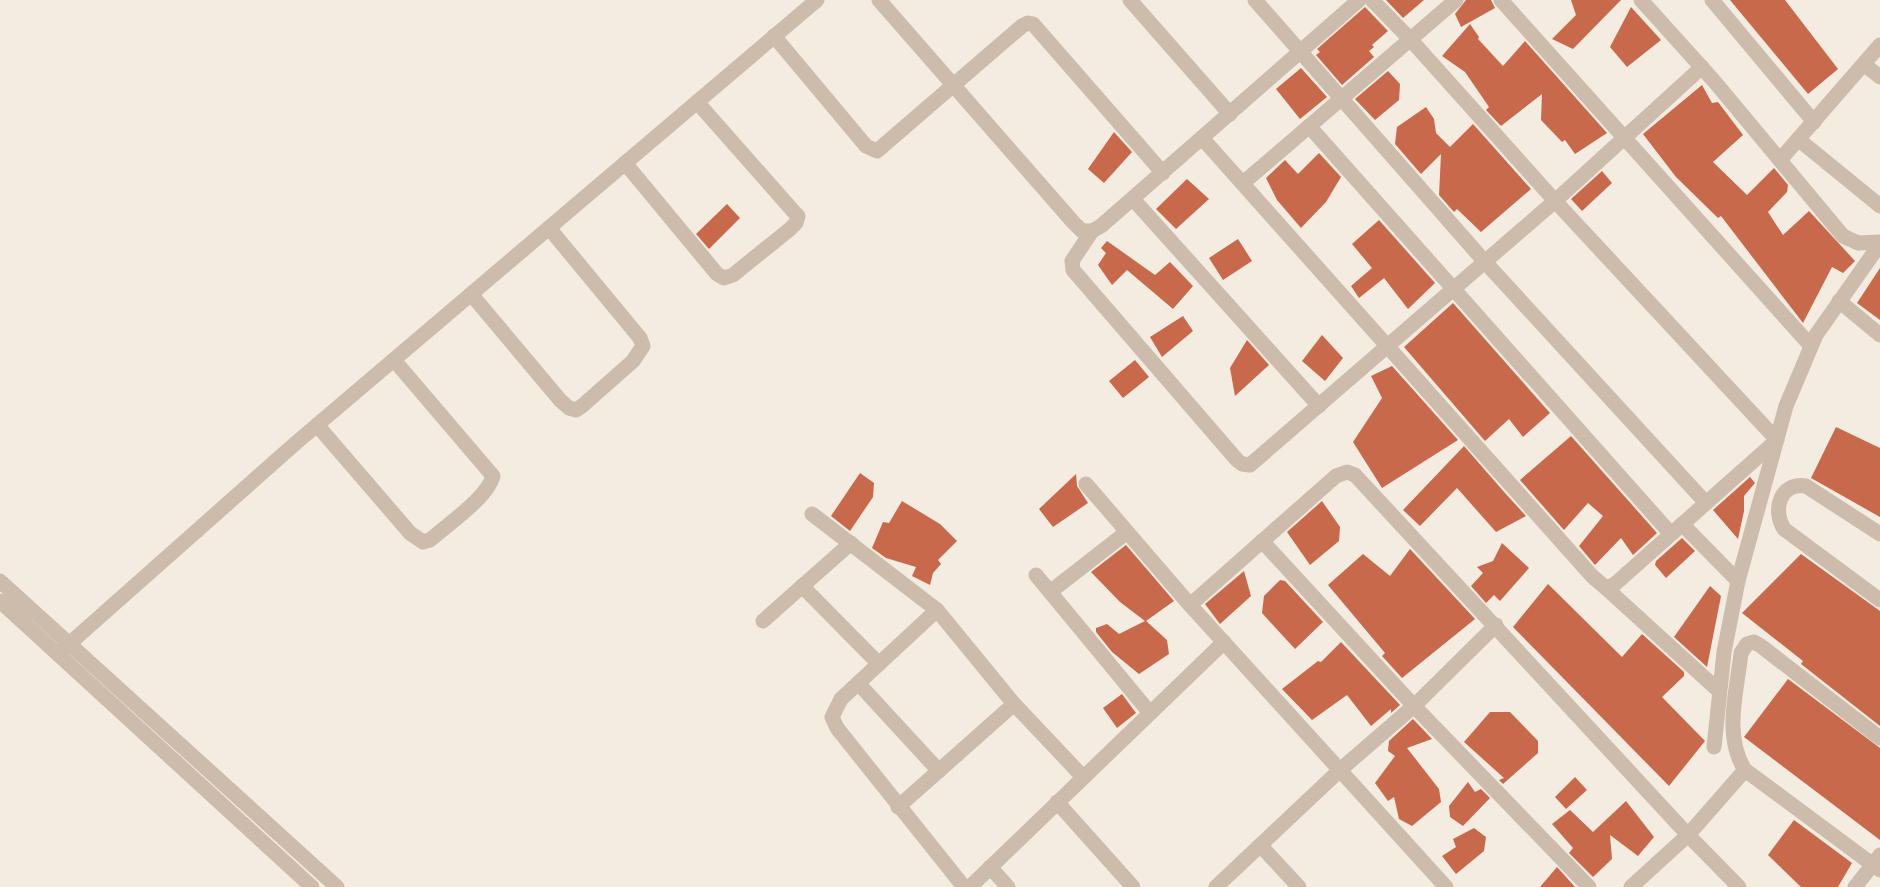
<svg xmlns="http://www.w3.org/2000/svg" width="1880" height="887" font-family="'Open Sans',sans-serif">
<style>
.building{fill:#c8694b}
.lines{fill:none;stroke-linecap:round;stroke-linejoin:round}
.minor{stroke:#cdbbac;stroke-width:15}
.tertiary{stroke:#cdbbac;stroke-width:15}
</style>
<rect width="100%" height="100%" fill="#f4ebe1"/>
<g class="building">
<path d="M1386,0h38l-21,18z"/>
<path d="M1466,0h25l4,8 -34,19 -6,-13z"/>
<path d="M1571,0h50l-48,49 -21,-10 24,-24z"/>
<path d="M1730,0h55l53,69 -30,25z"/>
<path d="M1365,7l23,24 -16,14 2,2 -5,4 5,6 -32,28 -26,-30 4,-3 -3,-3z"/>
<path d="M1631,7l30,33 -34,27 -17,-20z"/>
<path d="M1470,24l9,13 -1,2 25,27 22,-25 82,92 -32,21 -10,-14 -3,2 -21,-22 1,-26 -41,32 -15,-16 3,-3 -24,-35 -23,-16z"/>
<path d="M1301,68l26,29 -27,22 -24,-30z"/>
<path d="M1388,71l12,13 -1,16 -24,20 -20,-21z"/>
<path d="M1702,85l10,18 6,-1 25,33 -30,27 34,33 27,-27 14,17 -1,7 -19,20 15,23 26,-24 46,50 -12,12 -11,-6 -29,56 -82,-107 -3,2 -42,-41 -33,-43z"/>
<path d="M1426,107l8,12 2,14 14,14 23,-23 58,65 -50,43 -24,-23 -3,3 -15,-17 2,-41 -20,20 -26,-30 2,-17z"/>
<path d="M1114,132l18,20 -28,31 -16,-14z"/>
<path d="M1319,153l22,24 -15,25 -25,26 -24,-28 -11,-22 19,-18 13,14z"/>
<path d="M1602,171l10,12 -30,28 -11,-12z"/>
<path d="M1187,179l22,20 -33,30 -20,-20z"/>
<path d="M727,204l13,14 -31,31 -13,-15z"/>
<path d="M1379,220l56,63 -27,26 -24,-31 -25,20 -8,-12 21,-18 -20,-24z"/>
<path d="M1238,239l14,22 -29,19 -14,-22z"/>
<path d="M1107,241l48,34 15,-13 23,24 -20,23 -46,-39 -15,15 -14,-20 8,-12 -5,-5z"/>
<path d="M1880,268v52l-23,-17z"/>
<path d="M1453,303l97,110 -27,24 -14,-18 -24,22 -81,-94z"/>
<path d="M1183,316l10,15 -31,26 -12,-20z"/>
<path d="M1322,335l21,23 -18,23 -23,-20z"/>
<path d="M1247,340l22,25 -34,31 -5,-28z"/>
<path d="M1135,360l14,17 -26,21 -14,-17z"/>
<path d="M1392,366l66,74 -76,48 -29,-46 29,-44 -11,-22z"/>
<path d="M1836,427l44,21v69l-69,-39z"/>
<path d="M1571,436l86,97 -24,22 -12,-17 -26,27 -16,-19 24,-30 -15,-13 -24,27 -44,-50z"/>
<path d="M1464,446l41,47 21,23 -30,16 -39,-44 -37,38 -17,-16z"/>
<path d="M860,473l14,10 -1,14 -23,34 -19,-15z"/>
<path d="M1076,474l1,12 11,17 -35,24 -14,-18z"/>
<path d="M1750,477l5,6 -11,13v15l-6,28 -25,-29z"/>
<path d="M902,501l38,23 17,17 -19,19 3,4 -8,9 -3,12 -18,-9 4,-9 -30,-9 -14,-10 11,-26 6,1z"/>
<path d="M1322,501l18,26 -1,14 -29,24 -23,-33z"/>
<path d="M1682,538l13,13 -29,27 -11,-13 1,-4z"/>
<path d="M1502,543l27,25 -29,33 -6,-6 -8,8 -15,-17 12,-13 -6,-6 16,-6z"/>
<path d="M1126,545l48,56 -28,20 21,19 2,14 -30,20 -27,-22 -16,-20v-4l11,-4 12,10 26,-13 -25,-19 -29,-30z"/>
<path d="M1410,549l65,70 -73,59 -20,-22 3,-3 -57,-68 35,-31 27,22z"/>
<path d="M1801,554l79,57v115l-79,-62 2,-3 -61,-48z"/>
<path d="M1244,571l7,25 -31,28 -15,-20z"/>
<path d="M1280,580l5,1 38,41 -28,27 -33,-36 2,-17z"/>
<path d="M1548,584l74,73 20,-23 42,38v4l-22,21 43,44 -36,45 -156,-159z"/>
<path d="M1710,586l11,10 -14,71 -33,-30z"/>
<path d="M1341,642l59,63 -9,8v-4l-20,17 -24,-31 -35,25 -30,-31 36,-28 3,1z"/>
<path d="M1788,679l92,69v92l-136,-103z"/>
<path d="M1122,694l14,19 -19,15 -14,-20z"/>
<path d="M1490,712h20l28,29v12l-35,31 -4,-4 5,-2 -40,-36z"/>
<path d="M1413,719l19,20 -25,9 32,41 2,13 -29,24 -13,-7 -5,-22 -6,4 -13,-18 20,-27 -7,-5 1,-10z"/>
<path d="M1575,777l12,13 -21,19 -11,-12z"/>
<path d="M1468,782l7,10 6,-3 9,9 -27,28 -13,-9 -1,-11z"/>
<path d="M1626,801l28,36 -16,19 -28,-21 2,24 -19,18 -24,-24 4,-5 -21,-24 18,-14 23,22z"/>
<path d="M1794,820l58,43 -14,24h-37l-33,-32z"/>
<path d="M1474,828l12,9 -2,14 -28,23 -14,-18 14,-9 -3,-8z"/>
<path d="M1557,867l18,20h-35z"/>
</g>
<g class="lines">
<g class="minor">
<path d="M879,0l194,222 9,9h10l9,-5 258,-226"/>
<path d="M1130,0l100,114"/>
<path d="M1255,0l230,262 221,241"/>
<path d="M1501,0l309,345"/>
<path d="M1641,0l73,81 129,155 15,7 22,-1"/>
<path d="M1712,0l102,122"/>
<path d="M774,36l92,110 11,5 145,-125 6,-3 5,1 130,149"/>
<path d="M1865,65l15,12"/>
<path d="M1309,126l362,408"/>
<path d="M1202,138l390,438 14,12 9,-4 162,-144 -222,-239 -145,-162 -38,-39"/>
<path d="M1798,139l82,67"/>
<path d="M1780,160l100,-115"/>
<path d="M625,163l92,111 7,4 9,-3 57,-46 6,-6 2,-7 -4,-4 -97,-110"/>
<path d="M1243,183l213,-183"/>
<path d="M1133,199l186,207"/>
<path d="M1092,231l-20,30 1,9 164,190 5,4 8,1 305,-264 147,-134"/>
<path d="M471,294l89,106 9,8 7,2 6,-4 51,-45 10,-15 -3,-8 -91,-110"/>
<path d="M1839,301l41,34"/>
<path d="M317,425l93,108 13,9 7,-2c17,-15 58,-43 63,-64l-99,-116"/>
<path d="M1086,484l104,121 256,282"/>
<path d="M812,514l125,96 77,94 69,73"/>
<path d="M1682,524l56,57"/>
<path d="M1880,534l-74,-48c-26,-4 -34,24 -22,43l96,71"/>
<path d="M1262,541l152,165 175,181"/>
<path d="M1036,575l114,138"/>
<path d="M802,586l77,78"/>
<path d="M1606,588l113,103"/>
<path d="M1050,592l77,-60"/>
<path d="M1190,605l146,-129 11,-4 8,3 333,360 51,52"/>
<path d="M937,610l-96,89 -9,18 5,11 127,159"/>
<path d="M763,621l88,-78"/>
<path d="M60,652l237,-210 520,-442"/>
<path d="M858,683l81,88"/>
<path d="M1714,747l10,-95 14,-71 48,-175 30,-71 64,-91"/>
<path d="M1745,770l135,100"/>
<path d="M1057,802l76,85"/>
<path d="M898,807l116,-103"/>
<path d="M1261,846l38,41"/>
<path d="M990,867l18,20"/>
<path d="M970,887l254,-245"/>
<path d="M1216,887l124,-117 74,-64 82,-81"/>
<path d="M1631,887l57,-52 57,-65c-22,-34 -8,-79 -4,-117l6,-9 7,-2 7,4 119,92"/>
<path d="M1855,887l25,-32"/>
</g>
<g class="tertiary">
<path d="M0,581l337,306"/>
<path d="M0,601l312,286"/>
</g>
</g>
</svg>
